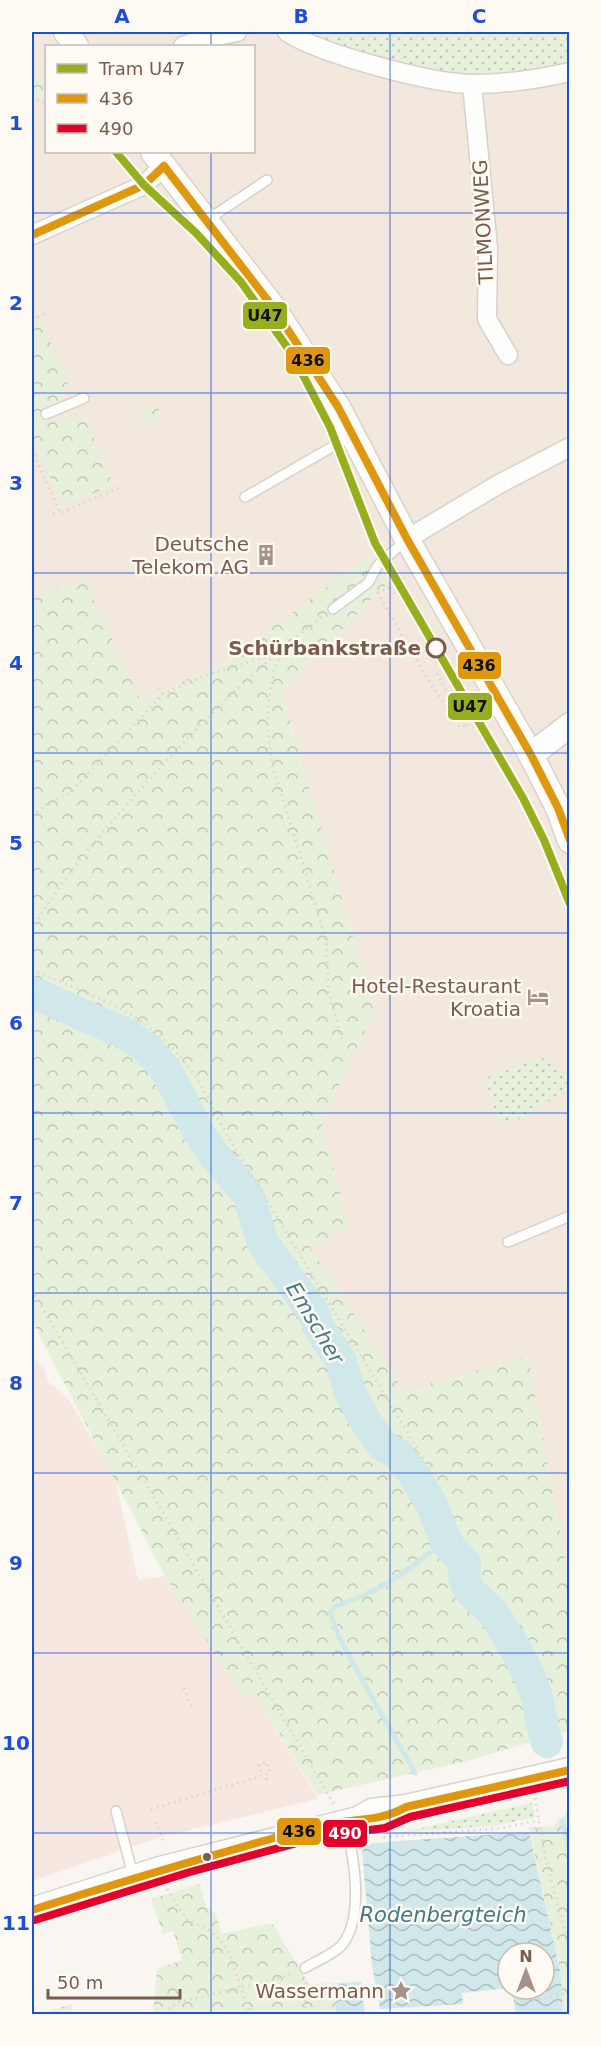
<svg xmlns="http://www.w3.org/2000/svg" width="601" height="2046" font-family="'DejaVu Sans',sans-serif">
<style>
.residential{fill:#f2e8de;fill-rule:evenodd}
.commercial{fill:#f6e8e1}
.grass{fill:url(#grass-dots)}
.park{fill:url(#park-crowns)}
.water{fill:url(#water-waves)}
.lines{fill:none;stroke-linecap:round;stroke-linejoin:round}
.stream{stroke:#d0e8ea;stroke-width:5}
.river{stroke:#d0e8ea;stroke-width:32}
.lane-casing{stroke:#d7d1cb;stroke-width:12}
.street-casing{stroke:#d7d1cb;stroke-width:21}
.secondary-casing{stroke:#d9d2cb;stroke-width:27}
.path{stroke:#dcd5d0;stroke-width:3;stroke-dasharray:1.5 4.5;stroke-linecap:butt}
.lane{stroke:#fefefd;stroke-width:9}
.street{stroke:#fefefd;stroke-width:18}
.secondary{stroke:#fefefd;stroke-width:24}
.bus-1-casing{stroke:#fffaf3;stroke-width:12}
.bus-2-casing{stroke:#fffaf3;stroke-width:12}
.bus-1{stroke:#de970f;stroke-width:8}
.bus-2{stroke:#e4002b;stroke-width:8}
.tram-1-casing{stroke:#fffaf3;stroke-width:12}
.tram-1{stroke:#97af1f;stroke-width:8}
.grid{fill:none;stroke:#1d4ed8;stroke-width:1.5;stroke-opacity:0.55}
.stop-dot{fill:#fffaf3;stroke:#7a5c4d;stroke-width:3}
.bus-dot{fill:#7a5c4d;stroke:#fffaf3;stroke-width:2}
.labels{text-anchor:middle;stroke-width:5;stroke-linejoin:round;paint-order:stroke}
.street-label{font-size:20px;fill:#7a5c4d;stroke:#fffaf3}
.poi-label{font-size:20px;fill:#7a5c4d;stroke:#fffaf3;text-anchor:end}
.stop-label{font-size:20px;font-weight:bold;fill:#7a5c4d;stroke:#fffaf3;text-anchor:end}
.water-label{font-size:21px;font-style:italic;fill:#437c86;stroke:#fffaf3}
.line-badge{stroke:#fffaf3;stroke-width:2}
.badge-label{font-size:16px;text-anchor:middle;font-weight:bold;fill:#fff}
.pale-badge-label{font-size:16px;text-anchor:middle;font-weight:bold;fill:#111}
.neatline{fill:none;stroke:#1d4ed8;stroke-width:2}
.grid-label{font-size:20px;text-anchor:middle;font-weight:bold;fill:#1d4ed8}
</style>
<defs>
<pattern id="grass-dots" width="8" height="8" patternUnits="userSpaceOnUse" patternTransform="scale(1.5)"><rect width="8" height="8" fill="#e7f0db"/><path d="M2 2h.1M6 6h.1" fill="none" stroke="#c0c6b4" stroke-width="1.8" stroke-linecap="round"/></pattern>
<pattern id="park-crowns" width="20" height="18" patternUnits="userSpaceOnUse" patternTransform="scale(1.5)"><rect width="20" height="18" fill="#e7f0db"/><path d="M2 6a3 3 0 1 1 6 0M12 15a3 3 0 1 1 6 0" fill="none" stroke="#c0c6b4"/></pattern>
<pattern id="water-waves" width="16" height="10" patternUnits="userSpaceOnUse" patternTransform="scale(1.5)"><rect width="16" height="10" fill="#d0e8ea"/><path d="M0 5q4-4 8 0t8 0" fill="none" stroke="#aebfc0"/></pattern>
</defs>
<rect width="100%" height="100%" fill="#f9f5f0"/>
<path class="residential" d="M32,32h537v1547l-41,-223 -124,36 -94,-145 39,-19 -28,-106 54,-111 -94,-320 108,-110 -22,-24 -141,105 -85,39 -58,-123 -51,22zM46,46h208v106h-208z"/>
<path class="commercial" d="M32,1357l12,10 4,15 19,15 47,78 24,105 27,-4 47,71 44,48 62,104 -157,38 -129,44z"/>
<g class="grass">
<path d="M302,32h267v35c-32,5 -66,11 -100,10 -57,-3 -114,-26 -167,-45z"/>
<path d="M541,1057l28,20v12l-52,31 -12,4 -7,-4 -13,-42z"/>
<path d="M532,1803l3,14 -36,8 -101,8z"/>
<path d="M72,2004l1,10h-25l-1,-2z"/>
</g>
<g class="park">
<path d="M32,77l9,2 5,17 -14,7z"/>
<path d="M41,320l27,61 -5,16 -21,12 7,13 23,-7 15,8 27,62 -51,21 -31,-68v-114z"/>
<circle cx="150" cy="414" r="10"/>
<path d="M367,557l22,25 -108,109 94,320 -54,111 28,106 -39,19 94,144 124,-35 41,223v152l-102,30 -150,34 -61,-100 -9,3 -19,-24 -63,-98 -133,-255v-721l51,-23 58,124 85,-39z"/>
<path d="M569,1811v203h-6l-2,-39 -32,-147 24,-2z"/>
<path d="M200,1884l6,23 10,7 5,20 51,-11 37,61 29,-1 -3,31h-182l4,-45 25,-9 -9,-29 -10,3 -12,-35z"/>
</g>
<g class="water">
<path d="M529,1832l32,143 2,39h-47l-4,-25h32v-36h-36v35l-46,5 1,11 -83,5 -8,-43 -10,-115 10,-8z"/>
<path d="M361,1982l4,32h-30l3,-31z"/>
</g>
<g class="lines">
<g class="stream">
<path d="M415,1773l-55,-97 -21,-39 -9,-25 4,-5c34,-12 62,-26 90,-50 7,-6 15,-9 21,-18"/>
<path d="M562,1821l8,32"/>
</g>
<path class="river" d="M32,992l96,43 16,11 20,21 34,64 16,24 34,39 15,49 50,69 6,16 22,33 9,31 15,28 18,26 15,8 14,18 20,33 14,37 19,22c-5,30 15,31 30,52 16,24 34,54 42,82 4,14 4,29 10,44"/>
<defs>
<g id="lane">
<path d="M207,220l60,-40"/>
<path d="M46,414l38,-16"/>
<path d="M245,497l106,-61"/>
<path d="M333,609l35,-26 10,-18 29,-26"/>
<path d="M508,1242l62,-26"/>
<path d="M116,1811l17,64"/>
<path d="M305,1968c11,-7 27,-13 36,-22 24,-27 13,-89 5,-122"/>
</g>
<g id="street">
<path d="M287,32c33,22 146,52 186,52 31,0 66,-5 97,-12"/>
<path d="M183,46l20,-7 34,-7"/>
<path d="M472,84l16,164 -1,71 21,36"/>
<path d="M32,235l112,-50 20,-19"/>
<path d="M407,539l92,-55 71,-37"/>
</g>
<g id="secondary">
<path d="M66,32l10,14"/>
<path d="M153,152l120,155 65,100 69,132 124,216 27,53 12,33"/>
<path d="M531,755l39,-30"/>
<path d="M32,1910l128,-41 198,-50 14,-8 34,-4 164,-37"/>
</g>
</defs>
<use href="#lane" class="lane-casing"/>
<use href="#street" class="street-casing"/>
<use href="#secondary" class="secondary-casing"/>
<g class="path">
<path d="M32,103l5,-3 9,5"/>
<path d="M32,320l14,-7"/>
<path d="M32,449l28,64 63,-27"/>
<path d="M33,470l6,-4"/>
<path d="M53,514l6,-4"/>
<path d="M405,578l-27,15 47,82 36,53 4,-3 -28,-51 5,-3"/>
<path d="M390,588l6,8"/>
<path d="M283,648l-9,23 -6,34v28l4,31 54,176 3,52 13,48"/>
<path d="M158,688l5,6"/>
<path d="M466,713l5,8"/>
<path d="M466,725l5,-4 14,22 12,-8"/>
<path d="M32,816l18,-14 19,-8 94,-100 38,-17 71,-22"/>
<path d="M32,929c28,-47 64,-89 100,-130 58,-66 120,-129 190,-182"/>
<path d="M32,970c67,29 118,41 163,106 12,17 20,38 31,57l207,342"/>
<path d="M32,1290l303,516"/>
<path d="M184,1688l9,21"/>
<path d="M535,1798l10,58 25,96"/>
<path d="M151,1809l111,-33 -3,-11 8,-3 3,11 -5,2 3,9"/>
<path d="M156,1822l8,22"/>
<path d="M383,1831l1,6 118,-9 37,-8"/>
<path d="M167,1889l19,30 26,13 15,16 23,66"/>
<path d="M515,2003l55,-10"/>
<path d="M373,2013v1"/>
<path d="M166,2014l1,-4 12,-8 97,-23 19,-7"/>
<path d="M305,2014l1,-35"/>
</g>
<use href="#lane" class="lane"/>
<use href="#street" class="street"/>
<use href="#secondary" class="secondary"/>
<defs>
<g id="bus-1">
<path d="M164,166l109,141 65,100 69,132 124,216 27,53 12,32"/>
<path d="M32,235l112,-50 20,-19"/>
<path d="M32,1910c95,-30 190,-58 286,-84 29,-8 61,-3 88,-19l164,-37"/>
</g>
<path id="bus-2" d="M35,1920l155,-48 133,-36 62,-8 25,-11 160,-36"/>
</defs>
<use href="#bus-1" class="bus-1-casing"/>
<use href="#bus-2" class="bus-2-casing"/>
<use href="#bus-1" class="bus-1"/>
<use href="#bus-2" class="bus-2"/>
<defs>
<path id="tram-1" d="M116,152l28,33 52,48 45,49 51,72 38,73 45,116 148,255 21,42 26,64"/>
</defs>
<use href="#tram-1" class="tram-1-casing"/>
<use href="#tram-1" class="tram-1"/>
</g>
<path class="grid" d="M211,32v14M390,32v1982M211,152v1862M32,213h538M32,393h538M32,573h538M32,753h538M32,933h538M32,1113h538M32,1293h538M32,1473h538M32,1653h538M32,1833h538"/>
<defs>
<symbol id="building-bare" viewBox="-9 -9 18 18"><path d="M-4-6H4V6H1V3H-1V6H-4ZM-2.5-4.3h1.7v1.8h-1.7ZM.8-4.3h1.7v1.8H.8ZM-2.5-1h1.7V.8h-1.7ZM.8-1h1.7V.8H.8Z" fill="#a69286" stroke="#fffaf3" stroke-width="2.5" paint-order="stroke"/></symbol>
<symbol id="hotel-bare" viewBox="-9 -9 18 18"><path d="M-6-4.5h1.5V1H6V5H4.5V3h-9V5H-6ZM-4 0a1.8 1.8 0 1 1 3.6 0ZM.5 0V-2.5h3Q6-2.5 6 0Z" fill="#a69286" stroke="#fffaf3" stroke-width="2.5" paint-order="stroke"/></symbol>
<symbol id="sight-bare" viewBox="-9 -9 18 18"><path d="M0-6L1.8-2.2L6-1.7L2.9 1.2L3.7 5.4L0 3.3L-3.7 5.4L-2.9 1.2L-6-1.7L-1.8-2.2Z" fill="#a69286" stroke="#fffaf3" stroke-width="2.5" paint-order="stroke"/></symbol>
</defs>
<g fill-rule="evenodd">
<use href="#building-bare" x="251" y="540" width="30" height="30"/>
<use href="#hotel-bare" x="523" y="982" width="30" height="30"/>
<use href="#sight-bare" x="386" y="1976" width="30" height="30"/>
</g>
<circle class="stop-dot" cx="436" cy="648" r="9"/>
<circle class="bus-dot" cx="207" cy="1857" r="5"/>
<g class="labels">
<g class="street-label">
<text transform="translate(483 222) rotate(-93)" y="7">TILMONWEG</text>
</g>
<g class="poi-label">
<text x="249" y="551">Deutsche<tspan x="249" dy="23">Telekom AG</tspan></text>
<text x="521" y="993">Hotel-Restaurant<tspan x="521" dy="23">Kroatia</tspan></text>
<text x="384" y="1998">Wassermann</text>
</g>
<g class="stop-label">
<text x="421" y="655">Schürbankstraße</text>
</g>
<g class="water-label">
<text transform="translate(315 1323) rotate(59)" y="7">Emscher</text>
<text x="443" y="1922">Rodenbergteich</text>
</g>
</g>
<g class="line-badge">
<rect x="242" y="301" width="46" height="29" rx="6" fill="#97af1f"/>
<rect x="285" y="346" width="46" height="29" rx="6" fill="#de970f"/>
<rect x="457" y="651" width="45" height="29" rx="6" fill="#de970f"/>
<rect x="447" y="692" width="46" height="29" rx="6" fill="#97af1f"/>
<rect x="276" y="1817" width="46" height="29" rx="6" fill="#de970f"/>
<rect x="322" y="1819" width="46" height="29" rx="6" fill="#e4002b"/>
</g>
<g class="badge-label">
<text x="345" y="1839">490</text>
</g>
<g class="pale-badge-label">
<text x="265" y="321">U47</text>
<text x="308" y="366">436</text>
<text x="479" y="671">436</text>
<text x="470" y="712">U47</text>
<text x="299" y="1837">436</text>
</g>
<rect width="601" height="2046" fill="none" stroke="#fffaf3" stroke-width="66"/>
<rect x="45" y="45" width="210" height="108" fill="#fffaf3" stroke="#cabbb1" stroke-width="1.5"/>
<rect x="57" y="64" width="30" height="9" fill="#97af1f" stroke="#cabbb1" stroke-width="1.5"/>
<text x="99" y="75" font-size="18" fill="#7a5c4d">Tram U47</text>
<rect x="57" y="94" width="30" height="9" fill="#de970f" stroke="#cabbb1" stroke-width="1.5"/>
<text x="99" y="105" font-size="18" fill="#7a5c4d">436</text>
<rect x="57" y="124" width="30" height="9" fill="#e4002b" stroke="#cabbb1" stroke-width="1.5"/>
<text x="99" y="135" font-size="18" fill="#7a5c4d">490</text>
<g transform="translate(526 1971)"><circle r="28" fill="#fffaf3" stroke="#cabbb1" stroke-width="1.5"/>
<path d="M0-4.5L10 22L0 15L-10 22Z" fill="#a69286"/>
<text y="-9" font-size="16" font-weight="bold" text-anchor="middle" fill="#7a5c4d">N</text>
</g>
<path d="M48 1989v9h132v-9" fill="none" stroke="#7a5c4d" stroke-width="3"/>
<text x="57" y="1989" font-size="18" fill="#7a5c4d" stroke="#fffaf3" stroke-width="4.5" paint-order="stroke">50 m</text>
<rect x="33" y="33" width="535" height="1980" class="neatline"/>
<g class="grid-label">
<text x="122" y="23">A</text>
<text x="301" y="23">B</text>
<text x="479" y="23">C</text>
<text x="16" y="130">1</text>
<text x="16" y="310">2</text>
<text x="16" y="490">3</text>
<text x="16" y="670">4</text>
<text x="16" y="850">5</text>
<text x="16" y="1030">6</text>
<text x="16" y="1210">7</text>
<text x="16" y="1390">8</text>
<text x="16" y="1570">9</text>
<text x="16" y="1750">10</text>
<text x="16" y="1930">11</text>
</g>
</svg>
